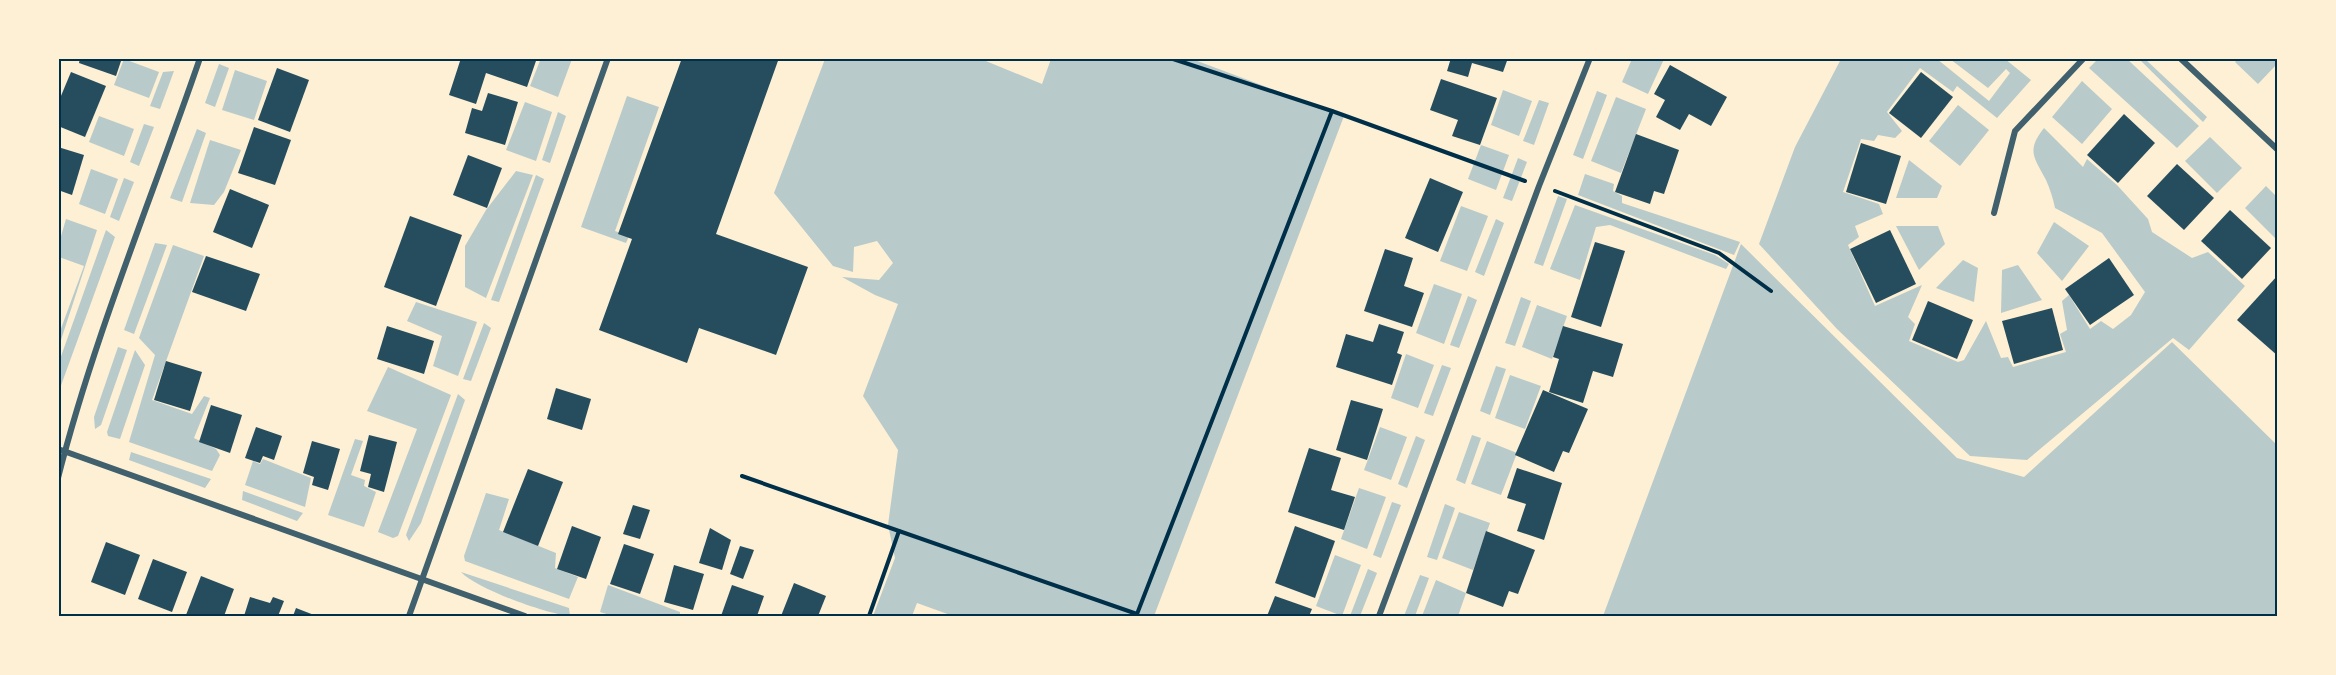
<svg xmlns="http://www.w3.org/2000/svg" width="2336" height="675" font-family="'Fira Sans',sans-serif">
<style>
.green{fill:#b9caca}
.building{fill:#264d5e}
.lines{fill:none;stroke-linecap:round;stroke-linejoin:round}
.path{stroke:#003049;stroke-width:4}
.minor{stroke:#3f606c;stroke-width:6}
.neatline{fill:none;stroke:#003049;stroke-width:2}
</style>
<rect width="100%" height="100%" fill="#fdf0d5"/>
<g class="green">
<path d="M541,58l31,1 -14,38 -28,-11z"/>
<path d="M2099,58l28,1 72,67 -22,22 -88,-80z"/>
<path d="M2239,58l38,1v5l-19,20 -23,-22z"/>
<path d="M124,59l35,13 -10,26 -35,-13z"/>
<path d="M825,59h156l61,25 9,-25h141l152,57 -190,500h-201l-36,-13 -5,13h-39l22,-58 -7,-33 10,-75 -35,-54 35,-92 -23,-9 -33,-18 37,3 14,-17 -16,-22 -23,6 -1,25 -20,-6 -59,-73z"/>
<path d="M1632,59h32l-16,35 -26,-12z"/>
<path d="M1841,59h96l52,42 21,-28 -4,-4 -18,19 -38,-29h55l26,21 -34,38 -40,-32 -4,6 -33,-24 -33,44 15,19 -7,7 -17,-3 -4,6 -13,-2 -18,53 36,12 4,10 -28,12 4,11 -11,8 27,61 47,-21 -14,32 7,7 -6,17 49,21 6,-2 22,-39 15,37 7,-1 5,10 53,-15 -6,-18 7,-4 -5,-29 7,-6 21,34 11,-8 12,8 18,-14 14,-23 -43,-59 -47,-25c-2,-10 -5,-19 -9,-28 -12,-23 -20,-29 -2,-52l39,39 4,-8 30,26 31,34 4,13 40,26 16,-6 37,34 -56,64 -16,-12 -146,122 -57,-4 -133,-127 -78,-85 36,-97z"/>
<path d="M2139,59h6l62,58 -4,5z"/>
<path d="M219,64l10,4 -14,39 -10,-4z"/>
<path d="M235,70l32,11 -13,39 -32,-10z"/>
<path d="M174,71l-14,38 -10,-3 13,-34z"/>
<path d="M2082,81l30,28 -30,35 -30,-27z"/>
<path d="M1503,90l29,11 -13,35 -28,-11z"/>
<path d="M1597,91l10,4 -24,64 -10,-4z"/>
<path d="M627,96l32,11 -44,124 14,5 -3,7 -45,-16z"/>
<path d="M1616,97l30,12 -25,64 -30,-12z"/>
<path d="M1539,100l10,3 -15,42 -11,-4z"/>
<path d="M525,102l27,10 -16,49 -30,-11z"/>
<path d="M1958,105l31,25 -29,36 -31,-25z"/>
<path d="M558,112l8,4 -16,47 -8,-3z"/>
<path d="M99,116l35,13 -10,27 -35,-14z"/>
<path d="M144,124l10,3 -15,39 -9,-4z"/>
<path d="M197,129l9,4 -24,69 -12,-4z"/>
<path d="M2210,137l32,31 -25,25 -32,-32z"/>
<path d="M210,140l31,10 -17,42 -10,13 -24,-2z"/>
<path d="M1481,145l28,10 -13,35 -28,-11z"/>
<path d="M1518,158l9,4 -15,39 -9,-3z"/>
<path d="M1909,160l33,26 -5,12h-41z"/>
<path d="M91,169l27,10 -13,35 -26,-10z"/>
<path d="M516,171l17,4 -47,123 -21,-11v-41l21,-36z"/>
<path d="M1585,174l29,10 -1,7 9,5v7l118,39 -6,13 -156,-60z"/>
<path d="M536,175l8,4 -45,123 -8,-2z"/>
<path d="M124,178l10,4 -15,39 -9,-4z"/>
<path d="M2266,186l11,11v43l-32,-32z"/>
<path d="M1558,196l9,3 -24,67 -9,-3z"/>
<path d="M1575,205l140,50 14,9 -3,5 -116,-44 -14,2 -16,53 -30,-11z"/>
<path d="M1461,206l27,10 -21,55 -27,-10z"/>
<path d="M66,219l31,11 -38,116v-12l25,-68 -25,-9v-14z"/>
<path d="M1496,219l8,4 -20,53 -9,-4z"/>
<path d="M2054,222l35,24 -27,35 -25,-28z"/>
<path d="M1896,226h42l7,18 -26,26z"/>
<path d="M106,230l9,7 -56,154v-29z"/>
<path d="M155,243l12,2 -33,89 -10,-4z"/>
<path d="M1741,244l216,214 67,19 148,-135 105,103v171h-674z"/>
<path d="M173,245l31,11 -52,144 40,14 12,-18 6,2 -16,40 22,11 4,6 -8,16 -83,-29 26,-87 -16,-17z"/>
<path d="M1963,260l15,8 -4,34 -38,-14z"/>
<path d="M2018,265l24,35 -41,13 1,-43z"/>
<path d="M1434,284l28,10 -18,50 -28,-11z"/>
<path d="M1468,296l9,4 -18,48 -9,-3z"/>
<path d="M1521,297l10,4 -16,45 -10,-3z"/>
<path d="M416,302l61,20 -19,54 -25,-10 9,-30 -35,-15z"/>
<path d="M1537,305l30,11 -15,43 -30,-12z"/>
<path d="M484,323l7,5 -20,53 -8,-2z"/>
<path d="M118,347l9,3 -26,75 -6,4 -1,-12z"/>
<path d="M135,350l10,15 -25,74 -12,-3 -1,-4z"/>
<path d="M1406,354l28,11 -16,43 -27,-10z"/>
<path d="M1442,365l9,3 -18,48 -9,-3z"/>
<path d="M1496,366l10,3 -16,46 -10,-4z"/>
<path d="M388,367l63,28 -53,141 -5,2 -15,-6 39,-103 -50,-18z"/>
<path d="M1510,375l31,11 -16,43 -30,-11z"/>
<path d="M458,394l7,6 -44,123 -12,18 -3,-6z"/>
<path d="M1380,427l27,10 -16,43 -27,-10z"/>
<path d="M1472,435l9,3 -16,46 -9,-4z"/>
<path d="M1416,436l9,4 -18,48 -9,-4z"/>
<path d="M355,439l8,2 -12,34 14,5 -1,6 12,6 -12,35 -36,-12z"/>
<path d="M1487,441l30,12 -16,42 -30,-11z"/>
<path d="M131,452l80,27 -6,9 -76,-28z"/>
<path d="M263,459l48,19 -6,29 -60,-22 8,-24 7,3z"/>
<path d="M1359,488l27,9 -19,52 -26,-10z"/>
<path d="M243,491l60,22 -6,8 -55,-21z"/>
<path d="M486,493l23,6 -10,31 57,23 -1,15 23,9 -9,22 -104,-38 -1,-5z"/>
<path d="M1392,502l9,3 -20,53 -8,-3z"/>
<path d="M1445,504l10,4 -18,52 -10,-3z"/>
<path d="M1459,512l31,11 -17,47 -31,-12z"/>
<path d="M1335,555l26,10 -19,51 -26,-10z"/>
<path d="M1368,569l9,4 -17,43h-10z"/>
<path d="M461,572l108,36 1,8c-24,-2 -93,-27 -109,-44z"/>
<path d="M1420,575l9,3 -14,38h-11z"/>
<path d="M1436,580l30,13 -8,23h-36z"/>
<path d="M608,585l72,27v4h-67l-13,-4z"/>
</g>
<g class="building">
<path d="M80,58h42l-6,18 -37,-13z"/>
<path d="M461,58h76l-10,29 -41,-14 -10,31 -27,-9z"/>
<path d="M682,58h97l-63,176 92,33 -32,88 -77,-27 -12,35 -88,-33 33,-91 -14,-5z"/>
<path d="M1451,58h57l-5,14 -31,-9 -4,14 -21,-6z"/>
<path d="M1670,65l57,32 -16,29 -22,-12 -9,16 -24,-13 9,-17 -11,-6z"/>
<path d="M277,68l32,12 -19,52 -32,-12z"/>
<path d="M71,72l35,14 -21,51 -27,-11v-23z"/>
<path d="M1921,72l32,25 -32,41 -32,-25z"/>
<path d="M1441,79l56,19 -17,47 -28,-9 6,-16 -28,-10z"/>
<path d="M488,93l30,9 -13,43 -40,-12 7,-25 10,3z"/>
<path d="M2124,114l31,29 -37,40 -31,-28z"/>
<path d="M254,127l37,13 -16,45 -37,-12z"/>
<path d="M1636,134l43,16 -15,44 -10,-3 -4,13 -35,-12z"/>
<path d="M1861,143l40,13 -15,48 -40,-12z"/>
<path d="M58,147l26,8 -12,40 -14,-5z"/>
<path d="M468,155l34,13 -15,40 -34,-13z"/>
<path d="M2177,164l37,34 -30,32 -37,-34z"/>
<path d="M1430,178l33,14 -25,60 -33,-14z"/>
<path d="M230,189l39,16 -17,43 -39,-16z"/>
<path d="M2230,210l41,38 -29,31 -41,-38z"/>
<path d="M410,216l52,19 -26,71 -52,-19z"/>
<path d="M1890,230l26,54 -40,19 -26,-54z"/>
<path d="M1595,242l30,9 -24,76 -30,-10z"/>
<path d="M1385,249l28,9 -9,28 20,7 -12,34 -48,-16z"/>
<path d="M206,256l54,18 -14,37 -54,-19z"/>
<path d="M2109,258l25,37 -44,30 -25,-36z"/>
<path d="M2278,275v81l-41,-36z"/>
<path d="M1928,301l45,19 -16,39 -45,-19z"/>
<path d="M2052,308l11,42 -49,14 -12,-43z"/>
<path d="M1379,324l25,8 -7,21 5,2 -10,30 -56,-18 10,-33 27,8z"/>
<path d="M387,326l47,15 -10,33 -47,-15z"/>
<path d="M1563,326l60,18 -10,33 -20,-6 -10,32 -34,-11 10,-33 -6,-2z"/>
<path d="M166,361l36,11 -12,39 -36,-11z"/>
<path d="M556,388l35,11 -9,31 -35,-11z"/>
<path d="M1543,390l45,19 -19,44 -6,-2 -9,21 -39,-17z"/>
<path d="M1351,400l32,9 -16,51 -31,-10z"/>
<path d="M211,405l31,10 -12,38 -31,-11z"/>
<path d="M256,427l26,9 -8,24 -11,-4 -3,7 -15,-5z"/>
<path d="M369,435l28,7 -13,50 -16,-5 3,-13 -11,-3z"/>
<path d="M312,441l28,8 -12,41 -16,-5 2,-8 -11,-4z"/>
<path d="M1309,448l32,10 -10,32 24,7 -11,33 -56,-18z"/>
<path d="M1517,468l45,15 -18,57 -27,-9 9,-27 -19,-6z"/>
<path d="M528,469l35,13 -25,64 -35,-14z"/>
<path d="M633,505l17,5 -10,29 -17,-5z"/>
<path d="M572,526l29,11 -15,42 -29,-10z"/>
<path d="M1295,526l40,15 -20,57 -40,-15z"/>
<path d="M710,528l21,12 -9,30 -23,-7z"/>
<path d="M1486,531l49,19 -17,44 -9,-3 -6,16 -37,-14z"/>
<path d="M106,542l34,13 -15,40 -34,-13z"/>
<path d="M624,544l30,10 -14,40 -30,-10z"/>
<path d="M740,546l14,4 -11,29 -13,-5z"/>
<path d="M153,559l34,13 -15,40 -34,-13z"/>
<path d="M674,565l30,9 -11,36 -29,-8z"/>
<path d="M201,576l33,13 -10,27 -38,-1z"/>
<path d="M794,583l32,13 -8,20h-37z"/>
<path d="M732,585l32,11 -7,20h-36z"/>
<path d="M1275,596l37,13 -3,7h-42z"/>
<path d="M250,597l20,6 3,-6 11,4 -6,15h-34z"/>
<path d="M296,608l18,7v1h-21z"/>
</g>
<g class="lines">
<g class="path">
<path d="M1170,58l162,53 193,70"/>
<path d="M1555,191l164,62 52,38"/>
<path d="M742,476l157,55"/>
<path d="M869,616l30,-85 238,83 195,-503"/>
</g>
<g class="minor">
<path d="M2180,58l98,92"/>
<path d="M1994,213l21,-82 69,-73"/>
<path d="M58,449l467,167"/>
<path d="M58,478c36,-142 94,-280 142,-420"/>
<path d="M409,616l199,-558"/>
<path d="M1379,616l160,-430 51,-128"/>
</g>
</g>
<rect width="2336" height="675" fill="none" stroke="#fdf0d5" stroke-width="120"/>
<rect x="60" y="60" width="2216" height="555" class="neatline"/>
</svg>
